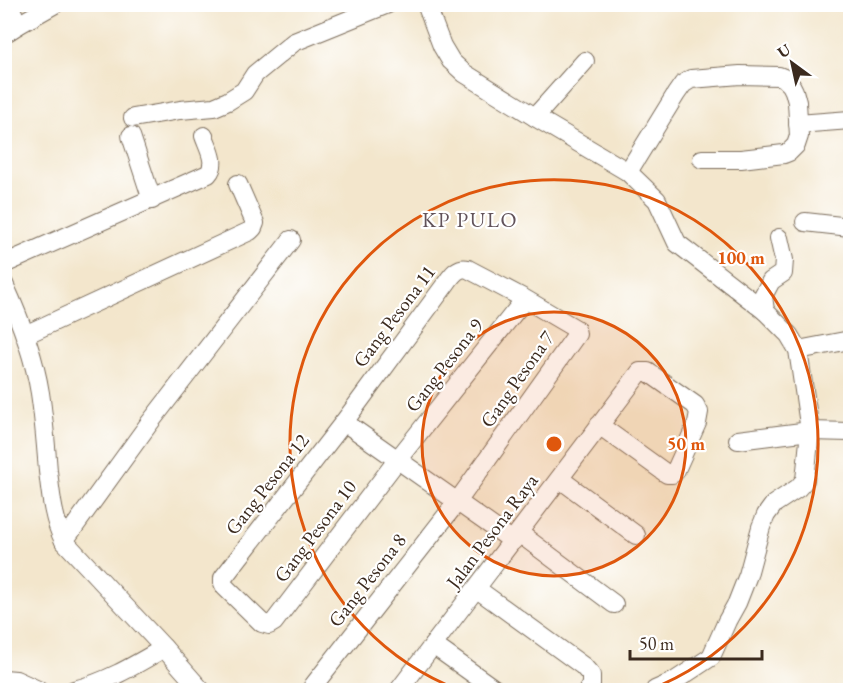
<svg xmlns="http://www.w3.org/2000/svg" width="855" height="695" font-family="'EB Garamond',serif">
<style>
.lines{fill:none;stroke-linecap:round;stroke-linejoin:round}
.street-casing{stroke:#7b6c5b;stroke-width:20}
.street{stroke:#fff;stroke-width:18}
.ring{fill:none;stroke:#df570d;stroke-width:3}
.labels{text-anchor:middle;stroke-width:4.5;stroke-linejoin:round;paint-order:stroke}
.street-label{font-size:20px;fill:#3b2a1e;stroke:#fff}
.neighbourhood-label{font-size:21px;letter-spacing:1.5px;fill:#62535a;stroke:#fff}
.centre{fill:#df570d;stroke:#fff;stroke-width:3}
.ring-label{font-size:18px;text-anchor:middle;font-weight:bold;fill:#df570d;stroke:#fff;stroke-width:4.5;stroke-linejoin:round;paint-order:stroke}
</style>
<rect width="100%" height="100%" fill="#fff"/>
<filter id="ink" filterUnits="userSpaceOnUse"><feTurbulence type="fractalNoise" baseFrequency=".0167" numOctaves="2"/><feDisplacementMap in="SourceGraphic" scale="12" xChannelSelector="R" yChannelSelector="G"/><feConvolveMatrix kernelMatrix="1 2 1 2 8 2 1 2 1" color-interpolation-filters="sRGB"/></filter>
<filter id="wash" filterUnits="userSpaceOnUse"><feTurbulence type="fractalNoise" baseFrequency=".008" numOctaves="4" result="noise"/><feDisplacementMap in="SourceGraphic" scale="24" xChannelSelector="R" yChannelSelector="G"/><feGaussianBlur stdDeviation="1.35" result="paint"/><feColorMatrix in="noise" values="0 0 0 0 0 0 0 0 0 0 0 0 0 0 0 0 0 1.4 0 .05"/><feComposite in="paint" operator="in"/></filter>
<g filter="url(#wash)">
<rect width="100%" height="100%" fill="#f3e6cc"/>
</g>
<g filter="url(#ink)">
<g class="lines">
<defs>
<g id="street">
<path d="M9,4l9,21"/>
<path d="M426,4l16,42 9,15 13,12 71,44 93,55 29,28 20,43 88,68 24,24 9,15 12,81 -5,49 -7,8 -24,16 -8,11 -5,12 -13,48 -11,28 -10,18 -16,36 -38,25 -18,8"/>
<path d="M4,34l14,-9 37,-21"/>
<path d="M535,117l50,-56"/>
<path d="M133,118l47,-8 34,-3 14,-6 16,-10 11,-17 39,-32 94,-38"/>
<path d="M798,124l52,-4"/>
<path d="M131,136l21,64"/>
<path d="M628,172l48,-78 7,-10 8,-5 49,-4 39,1 5,2 7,7 3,6 3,11 2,34 -3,9 -7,7 -5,2 -43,5h-39"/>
<path d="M805,222l45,5"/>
<path d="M4,264l204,-90c10,-11 0,-26 -4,-38"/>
<path d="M4,284c16,35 30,71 36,109 4,26 6,52 8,78 3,25 5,48 16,70l100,107 37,42"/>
<path d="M765,311l-2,-15 8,-15 12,-8 1,-13 -5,-22"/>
<path d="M25,335l225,-104 3,-3 2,-5 -17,-39"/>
<path d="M798,350l52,-10"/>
<path d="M344,422l169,119"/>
<path d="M738,440l72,-9 40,1"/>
<path d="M560,479l76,56"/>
<path d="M519,533l95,71"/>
<path d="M64,541l84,-116 143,-185"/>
<path d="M477,589l106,77 8,9v10l-3,5"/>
<path d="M433,645l63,45"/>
<path d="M4,679l12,1 22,10"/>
<path d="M74,690c33,-8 61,-25 90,-42"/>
<path d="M313,690v-4l144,-184 120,-168 -1,-5 -51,-30 -57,-30c-11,-3 -17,8 -23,16l-101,137 -121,156v5l2,4 37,36 7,2 5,-3 124,-163 127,-160"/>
<path d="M399,690l241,-318h8l47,33 4,7 -2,11 -22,49 -3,2h-5l-68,-49"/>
</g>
</defs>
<use href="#street" class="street-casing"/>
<use href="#street" class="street"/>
</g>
</g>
<circle cx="554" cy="444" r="132" fill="#df570d" fill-opacity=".12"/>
<g class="ring">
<circle cx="554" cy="444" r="132"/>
<path d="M459 690A264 264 0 1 1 649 690"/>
</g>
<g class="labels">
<g class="street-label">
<text transform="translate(394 316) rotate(-53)" y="7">Gang Pesona 11</text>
<text transform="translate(444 365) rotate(-52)" y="7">Gang Pesona 9</text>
<text transform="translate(517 379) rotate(-55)" y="7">Gang Pesona 7</text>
<text transform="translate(267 484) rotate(-52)" y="7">Gang Pesona 12</text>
<text transform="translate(315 531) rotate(-53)" y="7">Gang Pesona 10</text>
<text transform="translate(492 531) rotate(-53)" y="7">Jalan Pesona Raya</text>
<text transform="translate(367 580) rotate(-52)" y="7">Gang Pesona 8</text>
</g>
<g class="neighbourhood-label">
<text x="470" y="227">KP PULO</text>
</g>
</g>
<circle cx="554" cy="444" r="9" class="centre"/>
<g class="ring-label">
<text x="741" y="264">100 m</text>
<text x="686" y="450">50 m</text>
</g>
<rect width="855" height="695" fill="none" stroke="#fff" stroke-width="24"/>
<g transform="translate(792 63) rotate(327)" stroke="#ffffff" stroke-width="4.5" paint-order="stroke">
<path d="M0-4.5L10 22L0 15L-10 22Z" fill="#3b2a1e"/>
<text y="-9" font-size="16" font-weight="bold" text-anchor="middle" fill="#3b2a1e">U</text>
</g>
<path d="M630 650v9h132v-9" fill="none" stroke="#3b2a1e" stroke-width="3"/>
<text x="639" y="650" font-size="18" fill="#3b2a1e" stroke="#ffffff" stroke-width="4.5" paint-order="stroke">50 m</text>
</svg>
